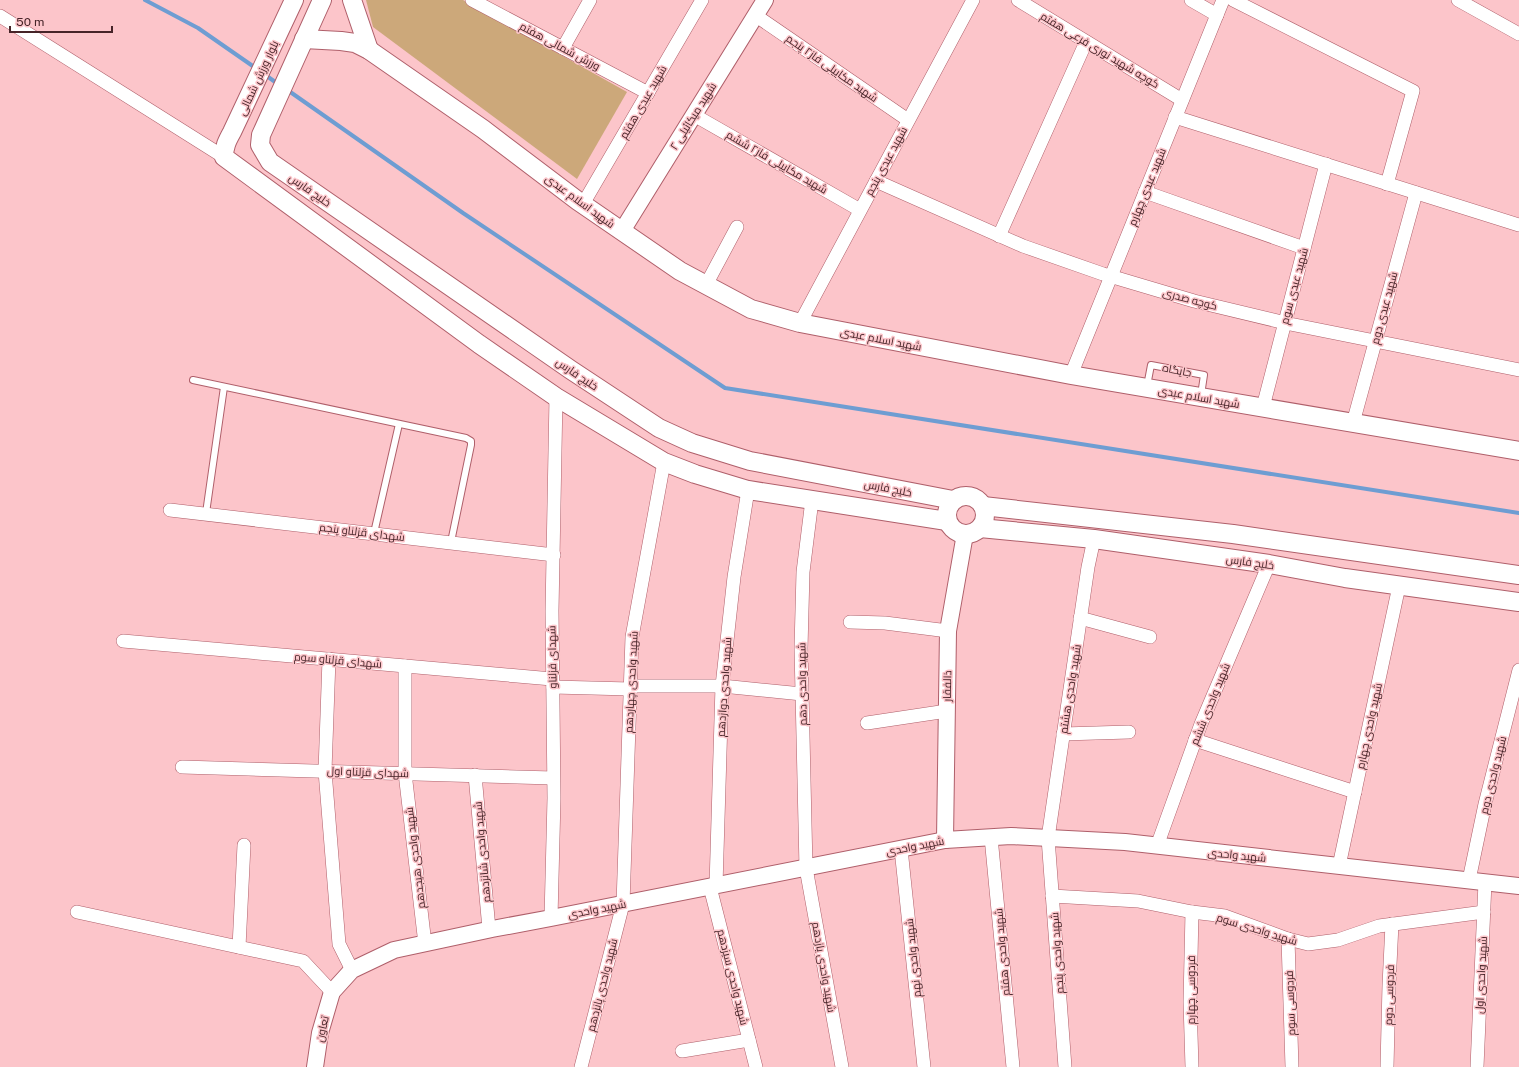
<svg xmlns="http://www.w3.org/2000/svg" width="1519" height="1067" font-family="'Public Sans',Cairo,sans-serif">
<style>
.green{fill:#cca87a}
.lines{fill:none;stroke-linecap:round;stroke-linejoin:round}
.stream{stroke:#6e9dd2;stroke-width:4}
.service-casing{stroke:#af5f6a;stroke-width:8}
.minor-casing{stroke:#af5f6a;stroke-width:14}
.tertiary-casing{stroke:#af5f6a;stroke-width:18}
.secondary-casing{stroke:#af5f6a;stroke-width:20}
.service{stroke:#fff;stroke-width:6}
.minor{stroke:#fff;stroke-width:13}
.tertiary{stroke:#fff;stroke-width:16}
.secondary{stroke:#fff;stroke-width:18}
.labels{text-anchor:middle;stroke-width:3;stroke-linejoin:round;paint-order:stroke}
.street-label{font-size:11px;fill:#462428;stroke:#fcc5ca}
</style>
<rect width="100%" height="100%" fill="#fcc5ca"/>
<path class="green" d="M366,0h97l164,92 -50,87 -204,-152z"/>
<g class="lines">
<g class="stream">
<path d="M145,0l53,28 59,41"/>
<path d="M264,74l14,10"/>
<path d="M286,89l177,124 262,175 794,125"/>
</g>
<defs>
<g id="service">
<path d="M193,380l273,58 5,3v4l-20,97"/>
<path d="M1147,386l4,-21 53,10 -3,20"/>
<path d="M206,513l18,-126"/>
<path d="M374,533l25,-109"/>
</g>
<g id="minor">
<path d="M472,0l176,93"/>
<path d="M1018,0l164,100"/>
<path d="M1191,0l26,15"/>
<path d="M1233,0l180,91 -26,93"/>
<path d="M1458,0l61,34"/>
<path d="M755,15l153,105"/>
<path d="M0,16l224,141"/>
<path d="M563,48l27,-48"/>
<path d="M694,115l166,95"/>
<path d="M1175,117l344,108"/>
<path d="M876,181l147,65 80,28 91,27 96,23 229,46"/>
<path d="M1145,192l159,56"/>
<path d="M583,204l119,-204"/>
<path d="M999,236l87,-194"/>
<path d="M706,285l31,-58"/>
<path d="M800,323l173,-323"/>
<path d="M1071,375l152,-375"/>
<path d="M1263,407l63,-243"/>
<path d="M1353,423l63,-230"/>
<path d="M812,500l-9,72 -2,76 5,220 36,199"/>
<path d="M170,510l384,45"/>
<path d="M1080,618l70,19"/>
<path d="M850,622l35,1 63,8"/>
<path d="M123,641l429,38"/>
<path d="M329,659l-4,112 14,173 13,26"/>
<path d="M405,666v107l20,171"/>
<path d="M631,686h91l80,8"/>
<path d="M553,687l77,2"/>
<path d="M867,723l80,-12"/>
<path d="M1063,734l66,-2"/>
<path d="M1195,740l160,52"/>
<path d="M182,767l371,11"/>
<path d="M475,775l14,154"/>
<path d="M991,837l22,230"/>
<path d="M1157,846l44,-122 68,-160"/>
<path d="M901,849l23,218"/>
<path d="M1339,866l60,-280"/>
<path d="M1469,880l16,-76 34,-134"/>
<path d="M716,886l6,-200 12,-109 14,-87"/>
<path d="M710,887l46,180"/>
<path d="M1052,896l86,5 54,11 33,4 63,23 20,5 30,-4 41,-14 105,-14"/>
<path d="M77,912l226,49 29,31"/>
<path d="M1192,912l-2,90 2,65"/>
<path d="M551,918l3,-120 -2,-187 4,-214"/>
<path d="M1288,939l4,128"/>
<path d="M239,947l5,-102"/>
<path d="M682,1051l67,-11"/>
<path d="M581,1067l42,-163 9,-267 32,-175"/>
<path d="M1065,1067l-17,-229 40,-271 6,-28"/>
<path d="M1387,1067l2,-82 3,-61"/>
<path d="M1477,1067l8,-185"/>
</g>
<g id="tertiary">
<path d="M622,231l143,-231"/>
<path d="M945,840l3,-209 17,-97"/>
<path d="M315,1067l5,-34 12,-41 20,-22 42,-20 98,-21 59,-11 394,-78 66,-4 114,6 394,44"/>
</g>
<g id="secondary">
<path d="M294,0l-62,132c-5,9 -8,15 -8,25l255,187 77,53 108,65 31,12 53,16 199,31"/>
<path d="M322,0l-61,135 -1,10 10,17 301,208 88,58 33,15 58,18 203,39"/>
<path d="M352,0l17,50"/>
<path d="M304,39l37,2 14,2 14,7 114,79 95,72 102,70 71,38 49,14 271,52 448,76"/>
<circle cx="966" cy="515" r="19"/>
<path d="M983,506l250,28 286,41"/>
<path d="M980,528l114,11 175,25 76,14 174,24"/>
</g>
</defs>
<use href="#service" class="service-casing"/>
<use href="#minor" class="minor-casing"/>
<use href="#tertiary" class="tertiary-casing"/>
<use href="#secondary" class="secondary-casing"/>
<use href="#service" class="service"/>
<use href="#minor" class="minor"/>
<use href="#tertiary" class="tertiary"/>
<use href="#secondary" class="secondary"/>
</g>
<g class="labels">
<g class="street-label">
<text transform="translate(560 46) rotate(28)" y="4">ورزش شمالی هفتم</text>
<text transform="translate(1100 50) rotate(31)" y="4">کوچه شهید نوری فرعی هفتم</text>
<text transform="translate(832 68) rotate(35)" y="4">شهید مکاییلی فاز۲ پنجم</text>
<text transform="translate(258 78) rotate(-65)" y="4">بلوار ورزش شمالی</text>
<text transform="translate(643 102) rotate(-60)" y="4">شهید عبدی هفتم</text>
<text transform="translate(693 116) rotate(-58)" y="4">شهید میکائیلی ۲</text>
<text transform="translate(886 161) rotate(-62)" y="4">شهید عبدی پنجم</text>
<text transform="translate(777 162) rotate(30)" y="4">شهید مکاییلی فاز۲ ششم</text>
<text transform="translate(1147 187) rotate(-68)" y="4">شهید عبدی چهارم</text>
<text transform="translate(310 190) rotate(35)" y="4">خلیج فارس</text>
<text transform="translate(580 201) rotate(36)" y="4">شهید اسلام عبدی</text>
<text transform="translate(1294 286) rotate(-75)" y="4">شهید عبدی سوم</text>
<text transform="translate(1190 299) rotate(15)" y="4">کوچه صدری</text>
<text transform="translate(1384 308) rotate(-75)" y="4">شهید عبدی دوم</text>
<text transform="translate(881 339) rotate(11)" y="4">شهید اسلام عبدی</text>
<text transform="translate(1177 370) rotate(11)" y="4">جایگاه</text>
<text transform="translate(577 374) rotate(34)" y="4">خلیج فارس</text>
<text transform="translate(1199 397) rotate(10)" y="4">شهید اسلام عبدی</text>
<text transform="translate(888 488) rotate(11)" y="4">خلیج فارس</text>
<text transform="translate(362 532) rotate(7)" y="4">شهدای قزلناو پنجم</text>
<text transform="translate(1250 562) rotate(8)" y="4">خلیج فارس</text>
<text transform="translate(552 657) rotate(-91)" y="4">شهدای قزلناو</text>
<text transform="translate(338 660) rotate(5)" y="4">شهدای قزلناو سوم</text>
<text transform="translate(631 682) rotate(-87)" y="4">شهید واحدی چهاردهم</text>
<text transform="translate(802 684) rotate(-91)" y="4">شهید واحدی دهم</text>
<text transform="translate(947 686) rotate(-89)" y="4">ذالفقار</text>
<text transform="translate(724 687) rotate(-86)" y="4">شهید واحدی دوازدهم</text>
<text transform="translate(1070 689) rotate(-81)" y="4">شهید واحدی هشتم</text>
<text transform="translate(1210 704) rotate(-68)" y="4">شهید واحدی ششم</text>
<text transform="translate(1369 726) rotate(-78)" y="4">شهید واحدی چهارم</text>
<text transform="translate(368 772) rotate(2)" y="4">شهدای قزلناو اول</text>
<text transform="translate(1493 775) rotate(-76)" y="4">شهید واحدی دوم</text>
<text transform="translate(915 846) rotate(-11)" y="4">شهید واحدی</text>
<text transform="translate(482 852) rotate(-95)" y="4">شهید واحدی شانزدهم</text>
<text transform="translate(1237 855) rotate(6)" y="4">شهید واحدی</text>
<text transform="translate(415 858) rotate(-97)" y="4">شهید واحدی هیجدهم</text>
<text transform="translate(597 909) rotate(-11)" y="4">شهید واحدی</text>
<text transform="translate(1257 929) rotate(17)" y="4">شهید واحدی سوم</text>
<text transform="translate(1002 952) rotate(-95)" y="4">شهید واحدی هفتم</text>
<text transform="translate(1057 953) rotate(-94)" y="4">شهید واحدی پنجم</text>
<text transform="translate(913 958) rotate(-96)" y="4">شهید واحدی نهم</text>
<text transform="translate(824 967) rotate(80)" y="4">شهید واحدی یازدهم</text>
<text transform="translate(1481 975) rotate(-87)" y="4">شهید واحدی اول</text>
<text transform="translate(733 977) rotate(76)" y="4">شهید واحدی سیزدهم</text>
<text transform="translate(602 985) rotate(-76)" y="4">شهید واحدی پانزدهم</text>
<text transform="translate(1191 990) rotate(-90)" y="4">فردوسی چهارم</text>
<text transform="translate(1389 995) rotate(-88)" y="4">فردوسی دوم</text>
<text transform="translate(1290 1003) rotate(-92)" y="4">فردوسی سوم</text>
<text transform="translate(322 1029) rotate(-77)" y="4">تعاون</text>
</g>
</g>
<path d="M10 26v6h102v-6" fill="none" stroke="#462428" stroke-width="2"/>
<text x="16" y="26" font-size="12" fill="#462428" stroke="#fcc5ca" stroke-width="3" paint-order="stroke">50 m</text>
</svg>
